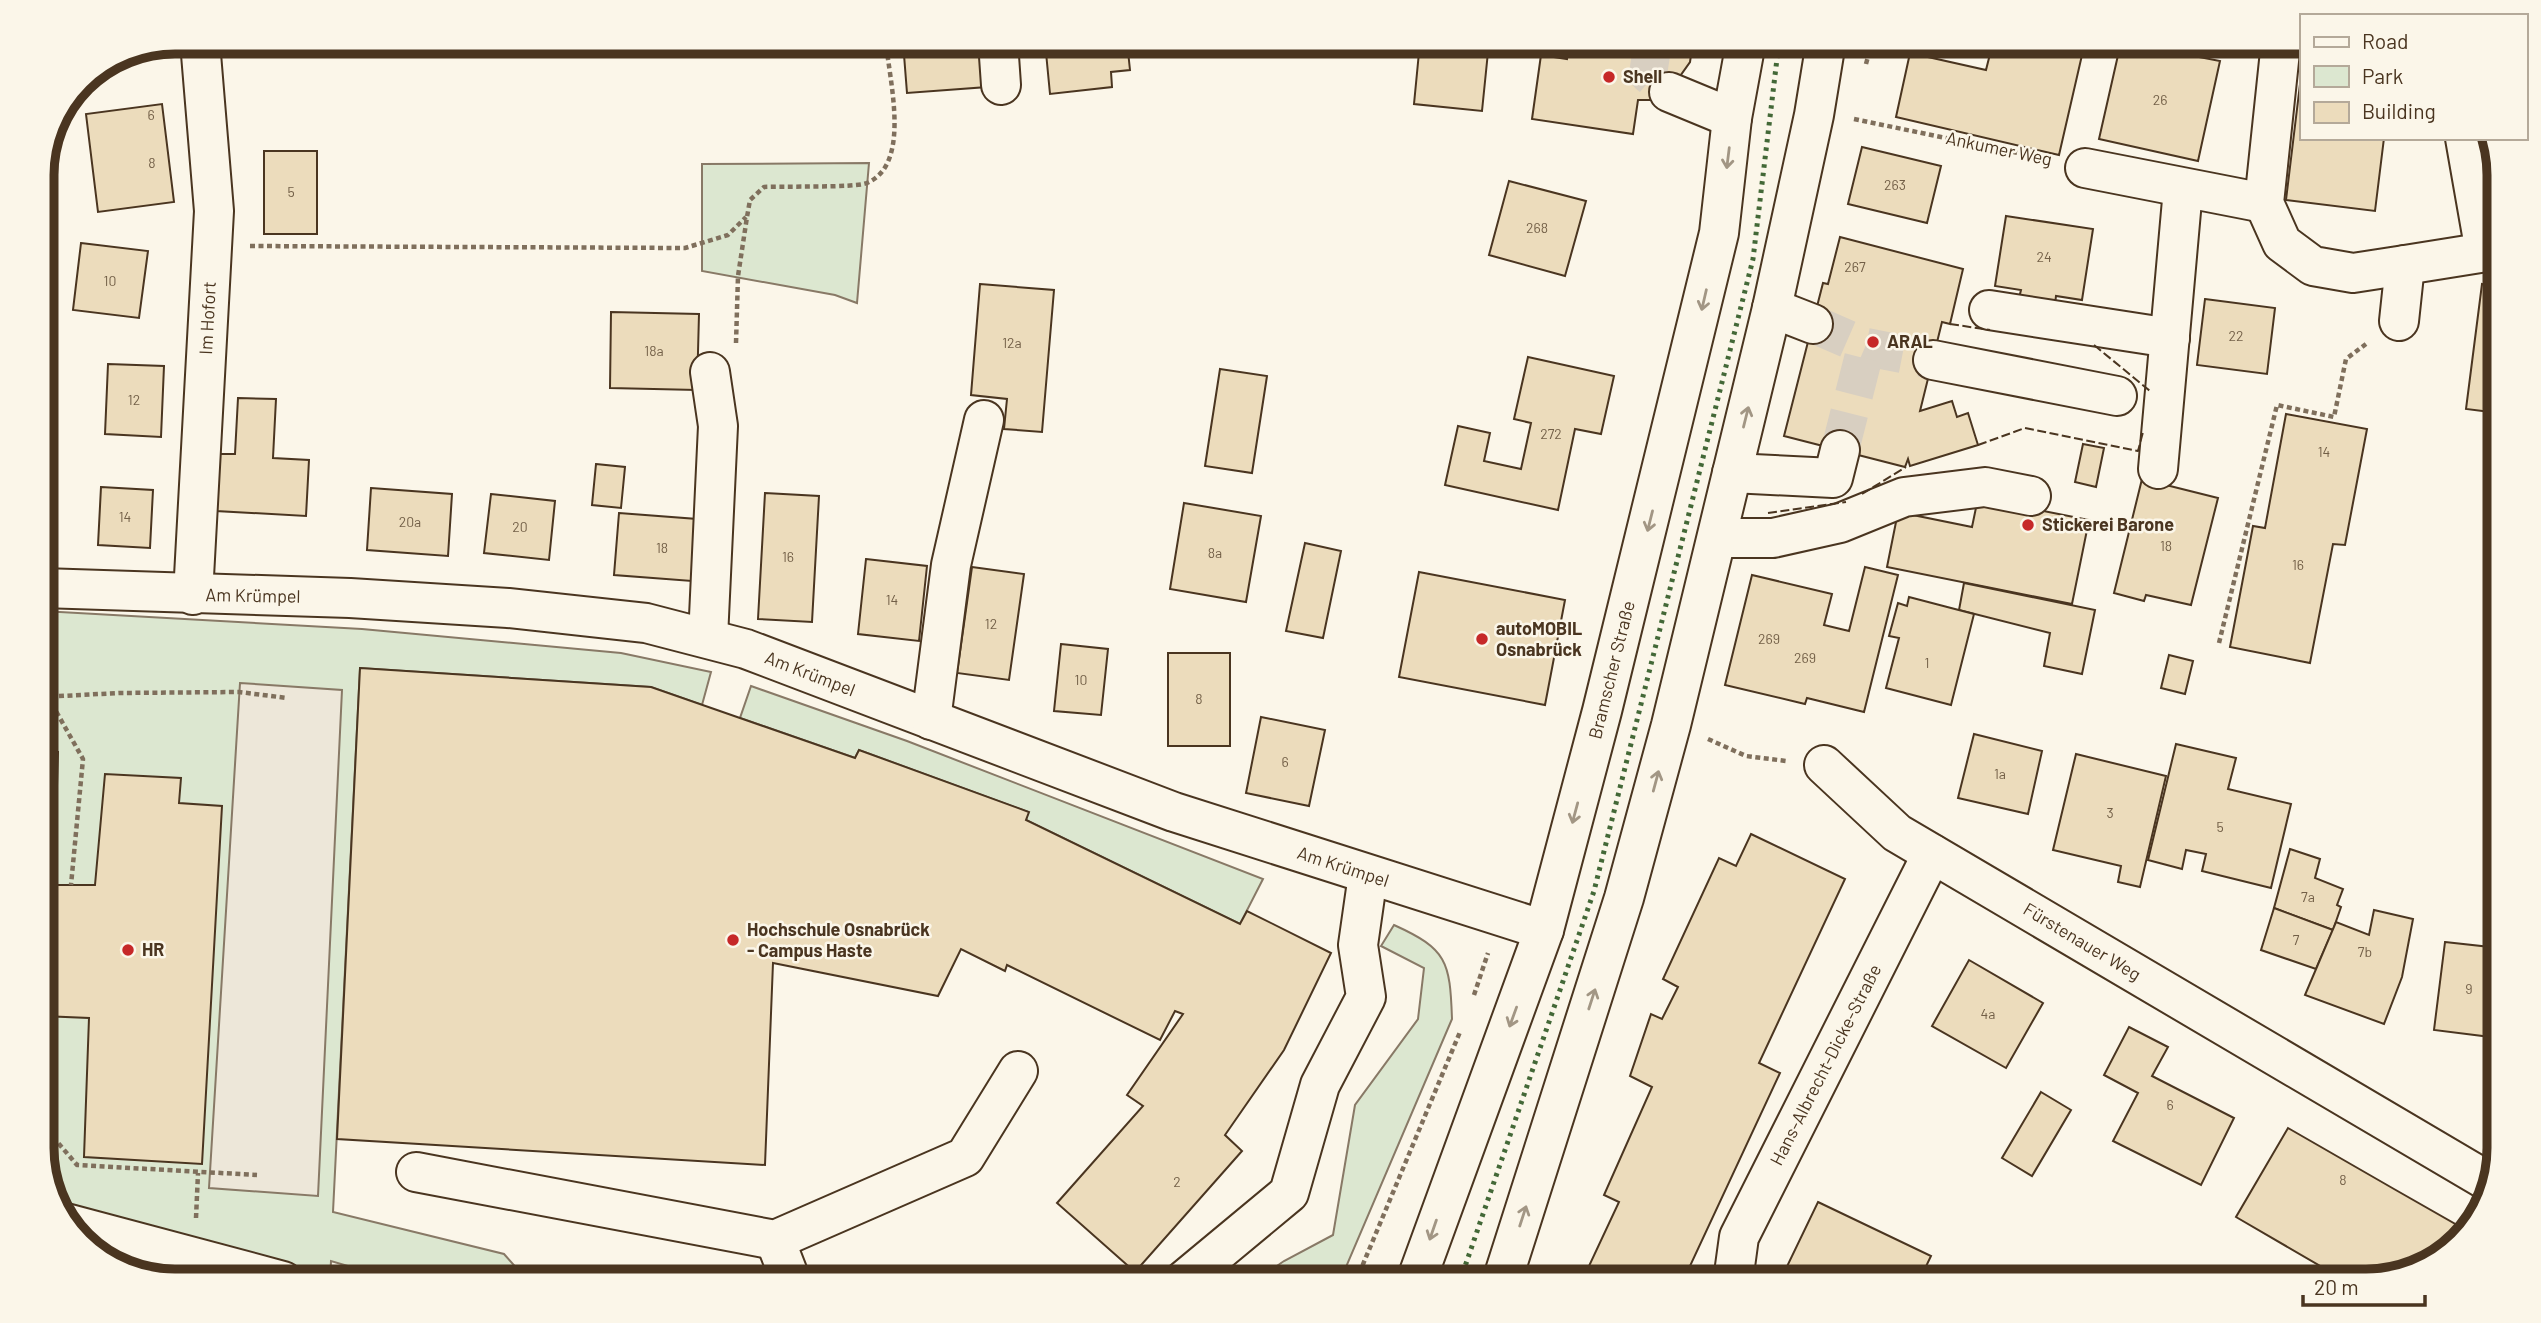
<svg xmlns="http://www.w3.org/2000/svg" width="2541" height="1323" font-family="Barlow,sans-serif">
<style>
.green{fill:#dce7d0;stroke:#887966;stroke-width:2}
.parking{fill:#ede7d9;stroke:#887966;stroke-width:2}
.building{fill:#ecdcbc;stroke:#4a3520;stroke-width:2}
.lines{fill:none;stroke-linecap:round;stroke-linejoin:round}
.minor-tunnel{stroke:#d8cfc1;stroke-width:38;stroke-dasharray:38 19;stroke-linecap:butt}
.minor-casing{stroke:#4a3520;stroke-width:42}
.major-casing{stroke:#4a3520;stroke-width:42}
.path{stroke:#7f6f5c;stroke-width:4.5;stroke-dasharray:5 3.5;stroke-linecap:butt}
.minor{stroke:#fbf6e9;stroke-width:38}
.major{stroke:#fbf6e9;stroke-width:38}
.hedge{stroke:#436837;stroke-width:5;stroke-dasharray:3.5 5;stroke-linecap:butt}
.fence{stroke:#4a3520;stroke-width:2;stroke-dasharray:9 3.5;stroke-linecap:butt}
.oneway{stroke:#a29684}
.poi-dot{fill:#c62828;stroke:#fbf6e9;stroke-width:2.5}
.labels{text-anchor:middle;stroke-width:5;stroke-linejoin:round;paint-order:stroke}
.number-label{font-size:14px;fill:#725f47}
.poi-label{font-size:18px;font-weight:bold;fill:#4a3520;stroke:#fbf6e9;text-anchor:start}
.street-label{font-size:18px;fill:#4a3520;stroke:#fbf6e9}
.rim{fill:none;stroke:#4a3520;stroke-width:9}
</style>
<rect width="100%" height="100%" fill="#fbf6e9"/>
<g class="green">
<path d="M869,163l-12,140 -22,-8 -133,-24v-107z"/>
<path d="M42,611l320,18 259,24 90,19 -9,33 -51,-18 -291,-19 -27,544 171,42 24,27h-147l-23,-12 -27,-8 -1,20h-154l-60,-14 -51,-45 -23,-66z"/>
<path d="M751,686l156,55 356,138 -23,45 -214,-104 2,-8 -169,-62 -4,8 -115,-40z"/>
<path d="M1394,925c53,24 56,36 58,94l-112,262h-85l29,-20 49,-26 22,-130 63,-86 6,-51 -43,-22z"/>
</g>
<path class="parking" d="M240,683l102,7 -24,506 -109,-8z"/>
<g class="building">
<path d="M903,42h80l4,45 -80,6z"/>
<path d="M1045,42h82l3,28 -19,2 1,15 -62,7z"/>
<path d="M1420,42h69l-7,69 -68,-7z"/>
<path d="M1569,42h124l-3,20 -27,38h-25l-5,34 -101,-15 9,-64 26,4z"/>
<path d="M1993,42h92l-26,113 -163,-38 14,-64 76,17z"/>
<path d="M2121,42l99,19 -22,100 -99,-22z"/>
<path d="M2301,76v62h83l-9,73 -89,-11z"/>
<path d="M162,104l12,98 -76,10 -12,-98z"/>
<path d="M1862,147l79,19 -14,57 -79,-19z"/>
<rect x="264" y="151" width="53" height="83"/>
<path d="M1509,181l77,20 -21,75 -76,-21z"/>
<path d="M2006,216l87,13 -11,71 -26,-4 -1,8 -36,-6 2,-8 -26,-4z"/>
<path d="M1840,237l123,32 -13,55 -8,-2 -22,89 32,-10 5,16 11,-4 10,32 -68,21 -2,-7 -3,8 -121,-31 39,-153 5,1z"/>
<path d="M81,243l67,8 -9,67 -66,-8z"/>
<path d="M980,284l74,6 -12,142 -38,-3 3,-30 -36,-4z"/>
<path d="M2482,284l17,3v126l-33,-4z"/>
<path d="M2205,299l70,9 -8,66 -70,-9z"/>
<path d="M611,312l88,2 -2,76 -87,-2z"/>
<path d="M1528,357l86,19 -13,58 -26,-5 -17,81 -113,-25 13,-59 32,7 -6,28 37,8 10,-46 -17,-4z"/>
<path d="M108,364l56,2 -3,71 -56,-3z"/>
<path d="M1220,369l47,7 -15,97 -47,-7z"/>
<path d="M238,398l38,1 -3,59 36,2 -3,56 -90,-5 3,-57h16z"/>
<path d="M2286,414l81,15 -22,116 -12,-1 -23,119 -80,-16 23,-121 12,2z"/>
<path d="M2083,444l21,4 -8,39 -21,-5z"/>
<path d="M596,464l29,3 -4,41 -29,-3z"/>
<path d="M2142,479l76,19 -27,107 -45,-10 -2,6 -30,-8z"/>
<path d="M101,487l52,3 -3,58 -52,-3z"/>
<path d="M371,488l81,6 -4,62 -81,-6z"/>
<path d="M765,493l54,3 -7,126 -54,-3z"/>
<path d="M491,494l64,7 -6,59 -65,-7z"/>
<path d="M1978,498l111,22 -17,84 -185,-37 11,-55 74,15z"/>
<path d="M1184,503l77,13 -15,86 -76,-13z"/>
<path d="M619,513l91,7 -5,62 -91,-7z"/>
<path d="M1305,543l36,8 -18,87 -37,-7z"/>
<path d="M866,559l61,7 -8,75 -61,-7z"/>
<path d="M972,567l52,7 -15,106 -52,-7z"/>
<path d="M1865,567l33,8 -34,137 -57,-14 -2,6 -80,-19 27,-110 80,19 -8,31 25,6z"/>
<path d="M1419,572l146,28 -20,105 -146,-28z"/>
<path d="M1964,583l131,27 -13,64 -38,-8 6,-33 -91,-23z"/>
<path d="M1909,597l65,17 -23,91 -65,-17 13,-50 -10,-2 9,-33 9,3z"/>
<path d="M1061,644l47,5 -7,66 -47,-4z"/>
<rect x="1168" y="653" width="62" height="93"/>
<path d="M2169,655l24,6 -8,33 -24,-6z"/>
<path d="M360,668l291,19 204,71 4,-8 170,62 -3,8 214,104 7,-13 84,42 -47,97 -59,85 17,16 -107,121 -78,-69 86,-97 -16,-11 56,-81 -8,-3 -15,29 -153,-75 -2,6 -44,-22 -23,47 -165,-33 -8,202 -428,-26z"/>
<path d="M1261,717l64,13 -16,76 -63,-13z"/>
<path d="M1974,734l68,17 -14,63 -70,-16z"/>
<path d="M2176,744l60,14 -8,31 63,15 -20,84 -69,-17 4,-17 -20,-4 -4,19 -34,-9z"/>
<path d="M42,752h16l-4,133h41l10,-111 76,4 -2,25 43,3 -20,358 -118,-7 5,-139 -47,-2z"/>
<path d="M2076,754l90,22 -26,111 -22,-5 3,-16 -68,-16z"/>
<path d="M1751,834l94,45 -86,184 21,10 -97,208h-101l37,-79 -15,-7 48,-108 -22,-11 21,-62 11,5 16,-32 -15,-8 56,-121 17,8z"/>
<path d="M2290,849l30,10 -5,19 28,11 -6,16 4,2 -8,23 -59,-22z"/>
<path d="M2274,908l59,22 -17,39 -55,-19z"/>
<path d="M2374,910l39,9 -11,58 -18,47 -79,-29 31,-73 33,13z"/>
<path d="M2445,942l54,6v90l-65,-8z"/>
<path d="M1969,960l74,43 -37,65 -74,-42z"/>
<path d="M2129,1027l39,20 -16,29 82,42 -33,67 -88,-44 25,-48 -34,-18z"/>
<path d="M2041,1092l30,18 -39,66 -30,-18z"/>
<path d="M2499,1102v45l-1,5 -5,-1z"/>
<path d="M2288,1128l106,61 70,40 -32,34 -66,18h-20l-110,-64z"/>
<path d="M1818,1202l113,54 -12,25h-139z"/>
</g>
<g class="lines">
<g class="minor-tunnel">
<path d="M1653,42l-5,32 21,18"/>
<path d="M1813,324l53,23 67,13"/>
<path d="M1840,450l26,-103"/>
</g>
<defs>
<g id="minor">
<path d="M998,42l3,43"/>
<path d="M2281,42l-17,161 18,40 31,23 40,7 52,-8"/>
<path d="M1669,92l63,26"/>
<path d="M2465,138l20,114"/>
<path d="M2085,168l179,35"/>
<path d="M1772,308l41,16"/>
<path d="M1989,310l181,28"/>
<path d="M2399,321l6,-56 94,-15"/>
<path d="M1933,360l184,36"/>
<path d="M2158,469l25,-280"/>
<path d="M1732,473l101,5 7,-28"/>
<path d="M1717,538h56l67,-15 64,-26 81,-10 46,9"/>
<path d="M42,588l308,10 158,10 138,15 100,26 428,163 370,118"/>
<path d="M193,595l21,-384 -14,-169"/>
<path d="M708,638l10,-212 -8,-54"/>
<path d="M931,720l20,-155 33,-145"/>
<path d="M1824,765l73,68 594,350"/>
<path d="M416,1172l359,68 190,-83 53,-86"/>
<path d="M66,1223l217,58"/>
<path d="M775,1240l16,41"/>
<path d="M1183,1281l106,-88 31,-108 46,-88 -8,-52 10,-70"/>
<path d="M1733,1281l6,-44 193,-383"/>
</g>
<g id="major">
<path d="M1416,1281l128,-351 58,-219 117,-478 13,-115 14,-76"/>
<path d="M1502,1281l122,-383 47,-173 101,-417 42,-193 12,-73"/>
</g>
</defs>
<use href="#minor" class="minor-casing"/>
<use href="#major" class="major-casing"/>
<g class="path">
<path d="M1866,64l6,-22"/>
<path d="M1854,119l193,40"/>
<path d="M250,246l435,2 43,-13 18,-18"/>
<path d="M736,343l2,-67 9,-59 3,-17 14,-13c18,-1 91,1 103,-4 45,-19 22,-103 19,-141"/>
<path d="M2219,643l58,-238 57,12 12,-58 20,-15"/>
<path d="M42,697l77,-4 120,-1 48,6"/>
<path d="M48,697l35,62 -12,126"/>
<path d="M1708,739l38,17 40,5"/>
<path d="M1474,995l14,-42"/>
<path d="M42,1099l7,-83"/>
<path d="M42,1124l35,41 180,10"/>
<path d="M196,1218l2,-45"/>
<path d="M1356,1281l104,-249"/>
</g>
<use href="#minor" class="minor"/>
<use href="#major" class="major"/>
<path class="hedge" d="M1460,1281l134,-390 159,-632 26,-217"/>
<g class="fence">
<path d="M1950,324l40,6"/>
<path d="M2094,345l56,46"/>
<path d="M1978,445l47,-17 113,23 5,-19"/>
<path d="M1862,494l44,-27"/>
<path d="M1768,513l78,-11"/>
</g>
</g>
<defs><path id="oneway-shaft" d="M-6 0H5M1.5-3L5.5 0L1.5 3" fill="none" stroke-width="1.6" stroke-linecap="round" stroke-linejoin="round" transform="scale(1.75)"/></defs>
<g class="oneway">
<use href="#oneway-shaft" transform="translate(1728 158) rotate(97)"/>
<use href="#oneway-shaft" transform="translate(1704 300) rotate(103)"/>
<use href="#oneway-shaft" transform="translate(1746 417) rotate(-76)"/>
<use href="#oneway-shaft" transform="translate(1650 521) rotate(104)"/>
<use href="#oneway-shaft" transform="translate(1656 781) rotate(-75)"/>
<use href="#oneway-shaft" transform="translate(1575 813) rotate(105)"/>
<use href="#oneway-shaft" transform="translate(1592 999) rotate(-72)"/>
<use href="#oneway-shaft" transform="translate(1513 1017) rotate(110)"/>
<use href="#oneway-shaft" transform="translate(1523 1216) rotate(-72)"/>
<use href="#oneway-shaft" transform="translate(1433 1230) rotate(109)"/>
</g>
<g class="poi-dot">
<circle cx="1609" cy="77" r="7"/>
<circle cx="1873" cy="342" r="7"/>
<circle cx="2028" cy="525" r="7"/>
<circle cx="1482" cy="639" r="7"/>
<circle cx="733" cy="940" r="7"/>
<circle cx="128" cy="950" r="7"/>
</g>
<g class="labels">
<g class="number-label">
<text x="2160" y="105">26</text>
<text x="151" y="120">6</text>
<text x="152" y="168">8</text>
<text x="1895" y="190">263</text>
<text x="291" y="197">5</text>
<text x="1537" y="233">268</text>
<text x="2044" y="262">24</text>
<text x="1855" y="272">267</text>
<text x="110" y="286">10</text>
<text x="2236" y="341">22</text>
<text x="1012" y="348">12a</text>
<text x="654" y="356">18a</text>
<text x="134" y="405">12</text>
<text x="1551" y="439">272</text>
<text x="2324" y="457">14</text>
<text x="125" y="522">14</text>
<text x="410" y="527">20a</text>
<text x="520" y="532">20</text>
<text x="2166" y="551">18</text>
<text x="662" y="553">18</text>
<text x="1215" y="558">8a</text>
<text x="788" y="562">16</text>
<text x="2298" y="570">16</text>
<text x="892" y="605">14</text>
<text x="991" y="629">12</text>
<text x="1769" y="644">269</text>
<text x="1805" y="663">269</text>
<text x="1927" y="668">1</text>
<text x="1081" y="685">10</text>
<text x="1199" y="704">8</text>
<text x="1285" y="767">6</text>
<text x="2000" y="779">1a</text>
<text x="2110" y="818">3</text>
<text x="2220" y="832">5</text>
<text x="2308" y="902">7a</text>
<text x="2296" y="945">7</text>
<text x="2365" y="957">7b</text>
<text x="2469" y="994">9</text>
<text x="1988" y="1019">4a</text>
<text x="2170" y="1110">6</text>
<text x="2343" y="1185">8</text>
<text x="1177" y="1187">2</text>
</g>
<g class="poi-label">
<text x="1623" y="83">Shell</text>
<text x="1887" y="348">ARAL</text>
<text x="2042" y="531">Stickerei Barone</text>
<text x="1496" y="635">autoMOBIL<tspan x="1496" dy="21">Osnabrück</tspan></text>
<text x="747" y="936">Hochschule Osnabrück<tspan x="747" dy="21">- Campus Haste</tspan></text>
<text x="142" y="956">HR</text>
</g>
<g class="street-label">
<text transform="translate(1999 149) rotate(12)" y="6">Ankumer Weg</text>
<text transform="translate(208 318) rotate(-87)" y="6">Im Hofort</text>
<text transform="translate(253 596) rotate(1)" y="6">Am Krümpel</text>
<text transform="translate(1612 670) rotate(-76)" y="6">Bramscher Straße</text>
<text transform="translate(810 674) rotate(21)" y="6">Am Krümpel</text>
<text transform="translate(1343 867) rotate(18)" y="6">Am Krümpel</text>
<text transform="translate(2082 942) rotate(31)" y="6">Fürstenauer Weg</text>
<text transform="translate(1826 1065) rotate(-63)" y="6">Hans-Albrecht-Dicke-Straße</text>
</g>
</g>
<path d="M0 0H2541V1323H0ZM175 54H2366A121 121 0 0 1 2487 175V1148A121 121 0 0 1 2366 1269H175A121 121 0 0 1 54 1148V175A121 121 0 0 1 175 54Z" fill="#fbf6e9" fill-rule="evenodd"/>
<path class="rim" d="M175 54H2366A121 121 0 0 1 2487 175V1148A121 121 0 0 1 2366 1269H175A121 121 0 0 1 54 1148V175A121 121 0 0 1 175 54Z"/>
<rect x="2300" y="14" width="228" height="126" fill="#fbf6e9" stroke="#b4a999" stroke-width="2"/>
<rect x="2314" y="37" width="35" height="10" fill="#fbf6e9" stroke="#b4a999" stroke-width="2"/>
<text x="2362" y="49" font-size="21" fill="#4a3520">Road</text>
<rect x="2314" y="66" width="35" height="21" fill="#dce7d0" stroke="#b4a999" stroke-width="2"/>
<text x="2362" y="84" font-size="21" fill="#4a3520">Park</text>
<rect x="2314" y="102" width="35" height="21" fill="#ecdcbc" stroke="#b4a999" stroke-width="2"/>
<text x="2362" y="119" font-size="21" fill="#4a3520">Building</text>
<path d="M2303 1295v10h122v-10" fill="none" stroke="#4a3520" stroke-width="3.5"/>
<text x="2314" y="1295" font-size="21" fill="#4a3520" stroke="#fbf6e9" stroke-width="5" paint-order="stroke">20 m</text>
</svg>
